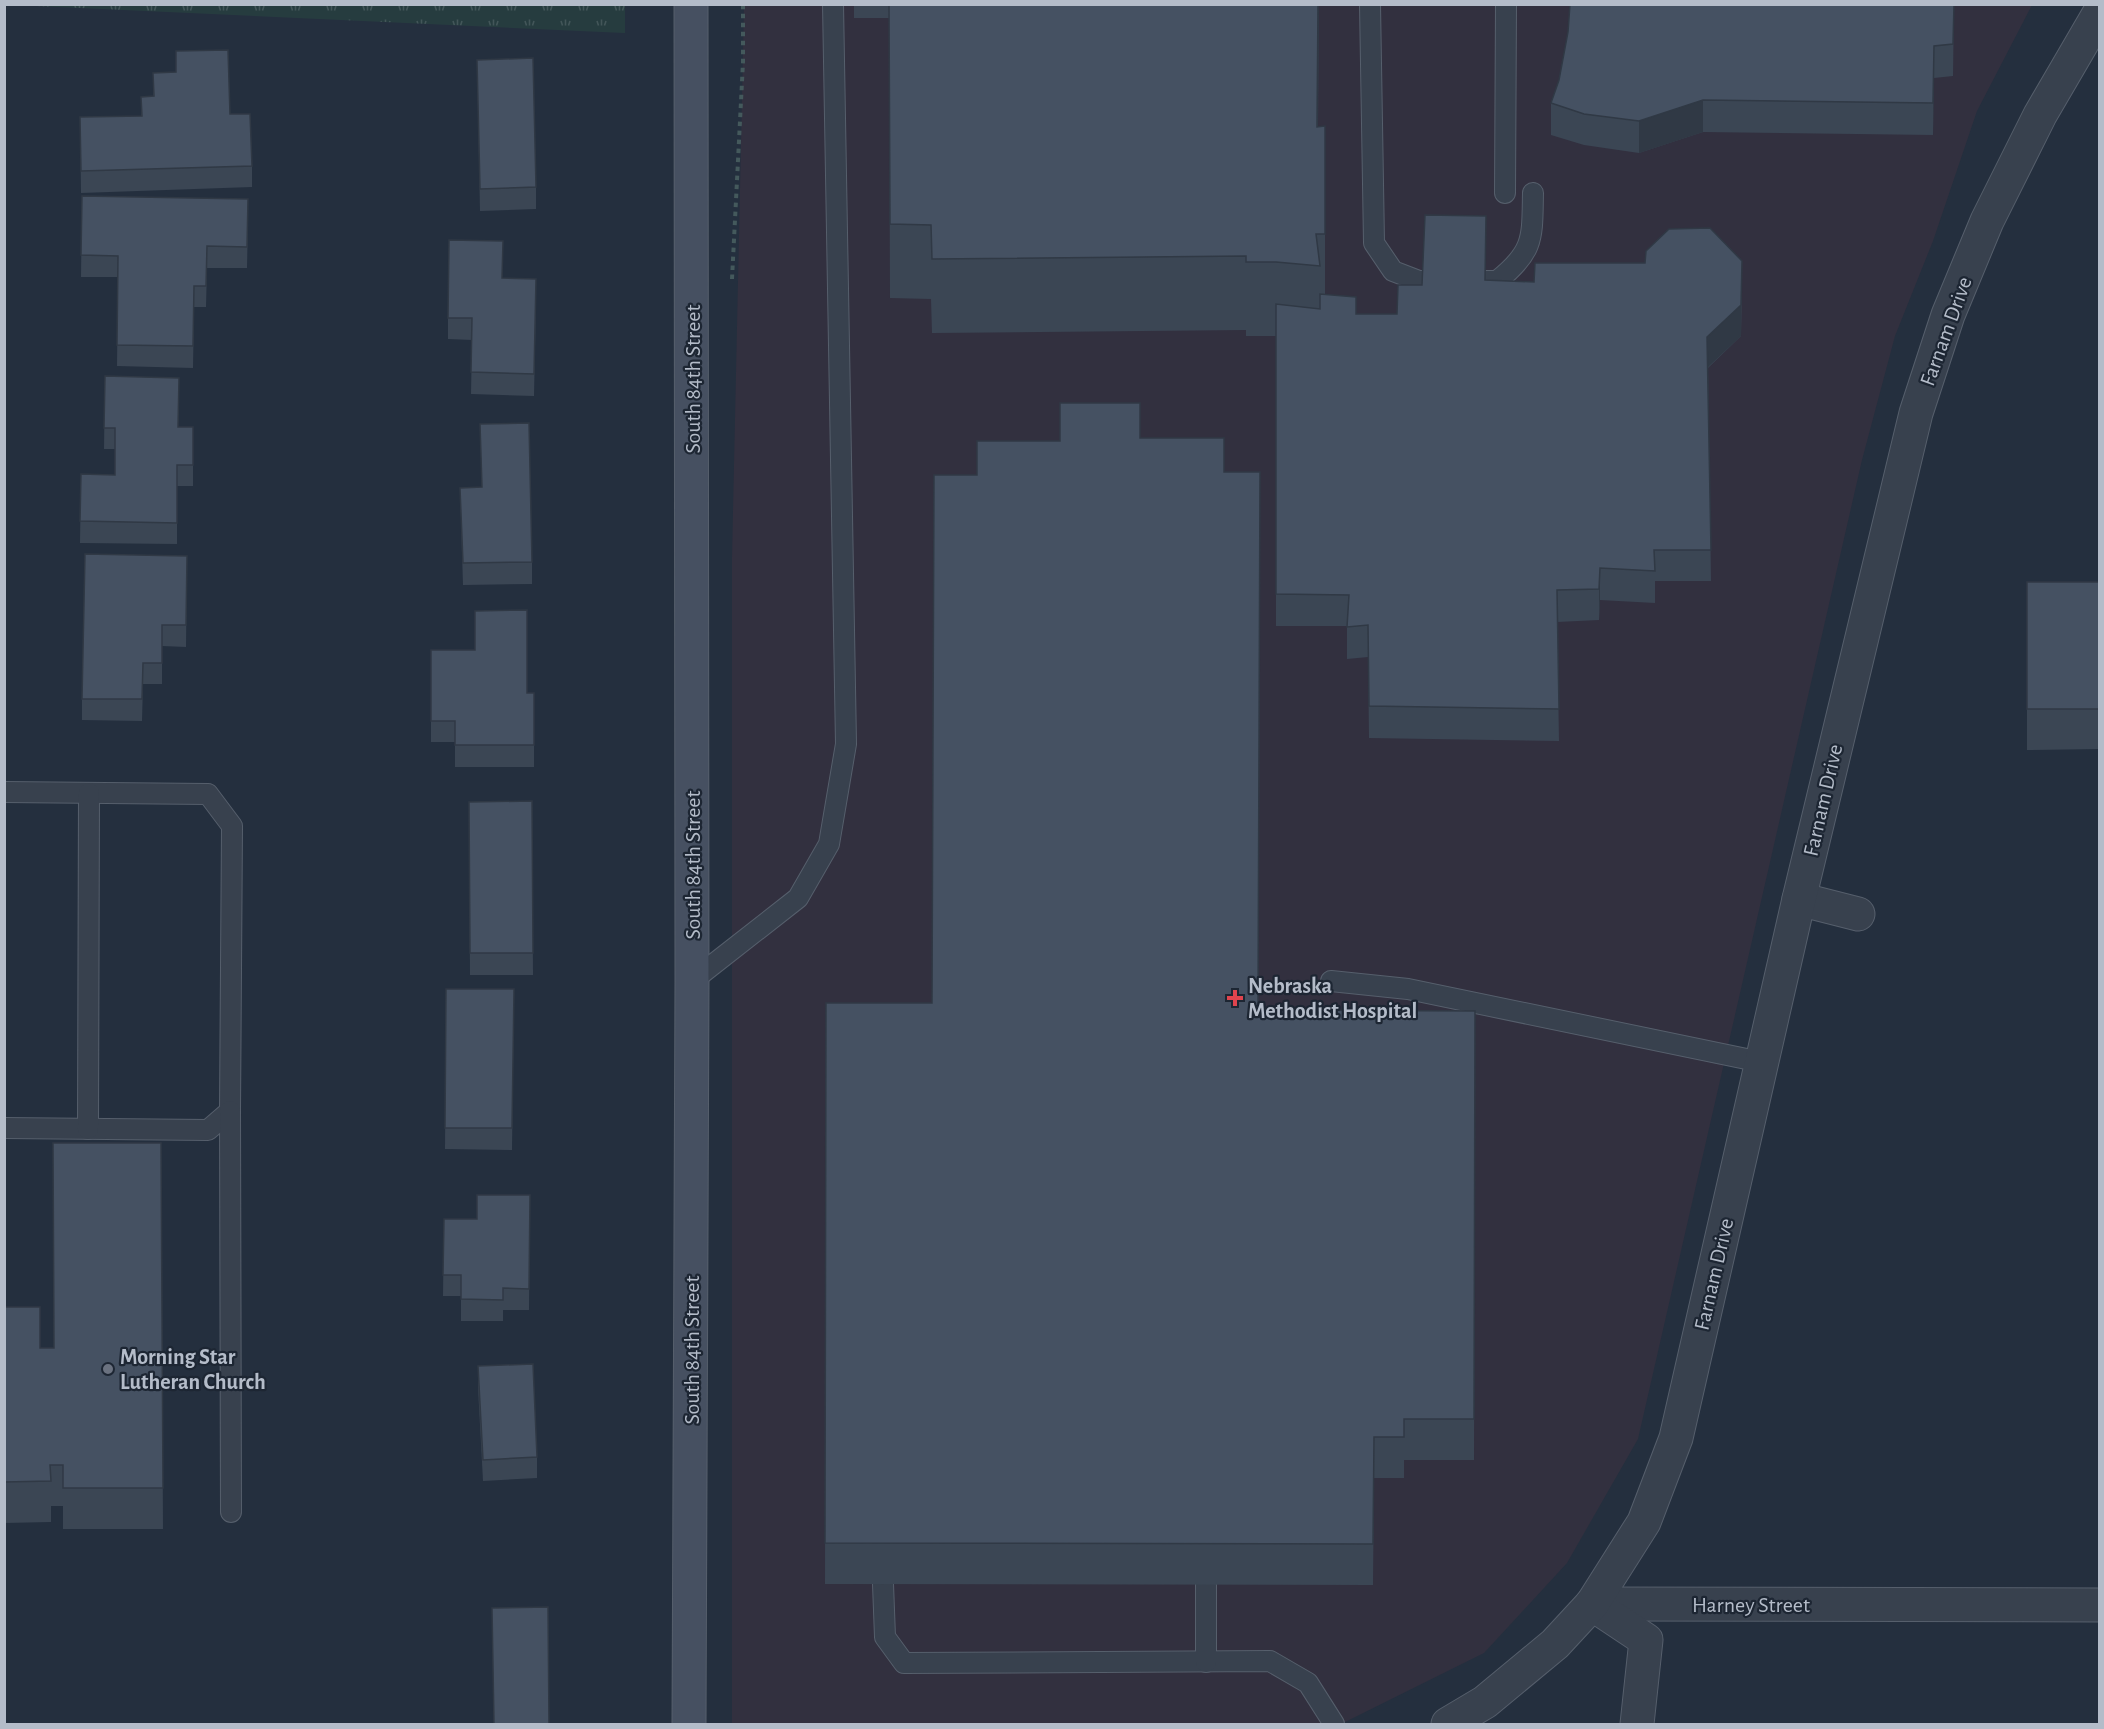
<svg xmlns="http://www.w3.org/2000/svg" width="2104" height="1729" font-family="'Alegreya Sans',sans-serif">
<style>
.medical{fill:#32303f}
.grass{fill:url(#grass-tufts)}
.lines{fill:none;stroke-linecap:round;stroke-linejoin:round}
.lane-casing{stroke:#565f6c;stroke-width:22}
.street-casing{stroke:#565f6c;stroke-width:35}
.secondary-casing{stroke:#565f6c;stroke-width:35}
.path{stroke:#44595c;stroke-width:4;stroke-dasharray:4.5 4.5;stroke-linecap:butt}
.lane{stroke:#38414e;stroke-width:20}
.street{stroke:#38414e;stroke-width:33}
.secondary{stroke:#465061;stroke-width:33}
.wall{fill:#3b4654}
.shaded-wall{fill:#303945}
.building{fill:#455162;stroke:#303945;stroke-width:1.5}
.health-dot{fill:#e0444e;stroke:#1d2633;stroke-width:2}
.worship-dot{fill:#6b7280;stroke:#1d2633;stroke-width:2}
.labels{text-anchor:middle;stroke-width:4.5;stroke-linejoin:round;paint-order:stroke}
.street-label{font-size:22px;fill:#b4bcc9;stroke:#1d2633}
.poi-label{font-size:22px;font-weight:bold;fill:#b4bcc9;stroke:#1d2633;text-anchor:start}
</style>
<defs>
<pattern id="grass-tufts" width="24" height="20" patternUnits="userSpaceOnUse" patternTransform="scale(1.5)"><rect width="24" height="20" fill="#263c3f"/><path d="M3 7l-1-3M5 7V3M7 7l1-3M15 17l-1-3M17 17v-4M19 17l1-3" fill="none" stroke="#435659"/></pattern>
</defs>
<rect width="100%" height="100%" fill="#242f3e"/>
<path class="medical" d="M744,5h1288l-55,106 -44,130 -38,95 -33,124 -224,979 -71,124 -83,90 -143,71h-609v-1167z"/>
<path class="grass" d="M625,4v29l-611,-28v-1z"/>
<g class="lines">
<defs>
<g id="lane">
<path d="M1370,4l4,239 19,28 26,10h78c38,-30 35,-44 36,-88"/>
<path d="M1505,193l1,-189"/>
<path d="M4,792l204,2 24,32 -2,285 -22,19 -204,-2"/>
<path d="M692,981l106,-83 31,-54 17,-100 -13,-740"/>
<path d="M1331,981l77,8 353,73"/>
<path d="M230,1111l1,401"/>
<path d="M88,1129l1,-336"/>
<path d="M883,1584l2,53 19,26 366,-2 38,22 26,41"/>
<path d="M1206,1585v77"/>
</g>
<g id="street">
<path d="M1799,899l59,15"/>
<path d="M1592,1604l508,1"/>
<path d="M1592,1604l54,36 -9,84"/>
<path d="M1448,1724l37,-22 70,-58 37,-40 52,-82 32,-84 123,-539 117,-486 32,-98 39,-94 53,-106 60,-103"/>
</g>
<path id="secondary" d="M689,1724l3,-743 -1,-977"/>
</defs>
<use href="#lane" class="lane-casing"/>
<use href="#street" class="street-casing"/>
<use href="#secondary" class="secondary-casing"/>
<path class="path" d="M732,279l11,-217v-58"/>
<use href="#lane" class="lane"/>
<use href="#street" class="street"/>
<use href="#secondary" class="secondary"/>
</g>
<g class="wall">
<path d="M854,4h465l-1,123 7,-1v169l31,19h41l25,-29 64,-5 256,12 -1,44 -33,32 3,213h-56v22l-55,-3 -1,20 -42,2 2,119 -190,-3 -1,-81 -21,2v-33h-71v-290h-30v-6l-314,3 -1,-34 -41,-1 -1,-280h-35z"/>
<path d="M1570,4h384l-1,72 -19,2 -1,57 -230,-3 -64,21 -55,-8 -33,-10v-32l8,-23 9,-48z"/>
<path d="M176,51l54,63 22,52v21l-171,6 -1,-76 61,-1v-19l12,-1v-23l23,-1z"/>
<path d="M477,60l59,127v22l-56,2z"/>
<path d="M82,196l166,24 -1,48h-40l-1,39h-12l-1,61 -76,-2 1,-89h-37z"/>
<path d="M503,278l33,22 -2,96 -63,-2 1,-54 -24,-1v-21z"/>
<path d="M105,376l73,51h15v59h-16v58l-97,-1 1,-69 34,1v-26h-11z"/>
<path d="M480,424l52,138v22l-69,1 -3,-97 22,-1z"/>
<path d="M1140,438l84,34 34,538 217,1 -1,449h-70v18h-30l-1,107 -548,-1 1,-581h106l45,-528 83,-34z"/>
<path d="M187,556l-1,91 -24,-1v38h-19l-1,37 -60,-1v-21z"/>
<path d="M2027,582h73v167l-73,1z"/>
<path d="M431,650l96,43h7v74h-79v-25h-24z"/>
<path d="M532,801l1,174h-63l-1,-173z"/>
<path d="M446,989h68l-2,161 -67,-1z"/>
<path d="M161,1143l2,386h-100v-23h-12v16l-47,1v-216l36,41h14z"/>
<path d="M530,1195l-1,115h-26v11h-42v-25h-18l1,-77h33z"/>
<path d="M478,1366l59,91v21l-54,3 -5,-93z"/>
</g>
<g class="shaded-wall">
<path d="M1318,4h1l-2,197z"/>
<path d="M1934,46v32l-1,57v-32z"/>
<path d="M1703,100v32l-64,21v-32z"/>
<path d="M1742,261l-1,75 -34,32v-31z"/>
<path d="M1600,568v32l-1,20v-31z"/>
</g>
<g class="building">
<path d="M889,4h429l-1,123 8,-1v108h-9l4,32 -44,-4h-30v-6l-314,3 -1,-34 -41,-1z"/>
<path d="M1570,4h384l-1,40 -19,2 -1,57 -230,-3 -64,21 -55,-7 -33,-11 8,-23 9,-48z"/>
<path d="M228,50l2,64h20l2,52 -171,5 -1,-54 62,-1 -1,-19 13,-1 -1,-23 23,-1v-21z"/>
<path d="M533,58l3,129 -56,2 -3,-129z"/>
<path d="M82,196l166,3 -1,48 -40,-1 -1,40h-12l-1,60 -76,-1 1,-89 -37,-1z"/>
<path d="M1425,215l61,1 -1,64 49,2 1,-19h110l1,-12 23,-22 41,-1 32,33 -1,44 -34,32 4,213h-57l1,21 -55,-3 -1,21 -42,1 2,119 -190,-3 -1,-81 -21,2 2,-32 -73,-1v-290l44,5v-15l36,3v17h41l1,-29h24z"/>
<path d="M449,240l54,1 -1,37 34,1 -2,95 -63,-2 1,-54h-24z"/>
<path d="M105,376l74,2 -1,49h15v38h-16v58l-97,-2 1,-47 34,1v-47h-11z"/>
<path d="M1060,403h80v35h84v34h36l-2,538 217,1 -1,408h-70v18h-30l-1,107 -548,-1 1,-540h106l2,-528h43v-34h83z"/>
<path d="M529,423l3,139 -69,1 -3,-75 22,-1 -2,-63z"/>
<path d="M85,554l102,2 -1,69h-24v38h-19l-1,36h-60z"/>
<rect x="2027" y="582" width="73" height="127"/>
<path d="M527,610v83h7v52h-79v-24h-24v-71h44v-39z"/>
<path d="M532,801l1,152h-63l-1,-151z"/>
<path d="M446,989h68l-2,139h-67z"/>
<path d="M53,1143h108l2,345h-100v-23h-13l1,16 -47,1v-175h36v41h14z"/>
<path d="M477,1195h53l-1,94 -26,-1v12l-42,-1v-24h-18l1,-56h33z"/>
<path d="M533,1364l4,93 -54,3 -5,-94z"/>
<path d="M548,1607l1,118h-55l-2,-117z"/>
</g>
<path class="health-dot" d="M1232 989h6v6h6v6h-6v6h-6v-6h-6v-6h6z"/>
<circle class="worship-dot" cx="108" cy="1369" r="6"/>
<g class="labels">
<g class="street-label">
<text transform="translate(1945 331) rotate(-70)" y="8">Farnam Drive</text>
<text transform="translate(692 379) rotate(-90)" y="8">South 84th Street</text>
<text transform="translate(1822 800) rotate(-77)" y="8">Farnam Drive</text>
<text transform="translate(692 865) rotate(-90)" y="8">South 84th Street</text>
<text transform="translate(1713 1274) rotate(-77)" y="8">Farnam Drive</text>
<text transform="translate(691 1350) rotate(-90)" y="8">South 84th Street</text>
<text x="1751" y="1612">Harney Street</text>
</g>
<g class="poi-label">
<text x="1248" y="993">Nebraska<tspan x="1248" dy="25">Methodist Hospital</tspan></text>
<text x="120" y="1364">Morning Star<tspan x="120" dy="25">Lutheran Church</tspan></text>
</g>
</g>
<rect width="2104" height="1729" fill="none" stroke="#b4bcc9" stroke-width="12"/>
</svg>
